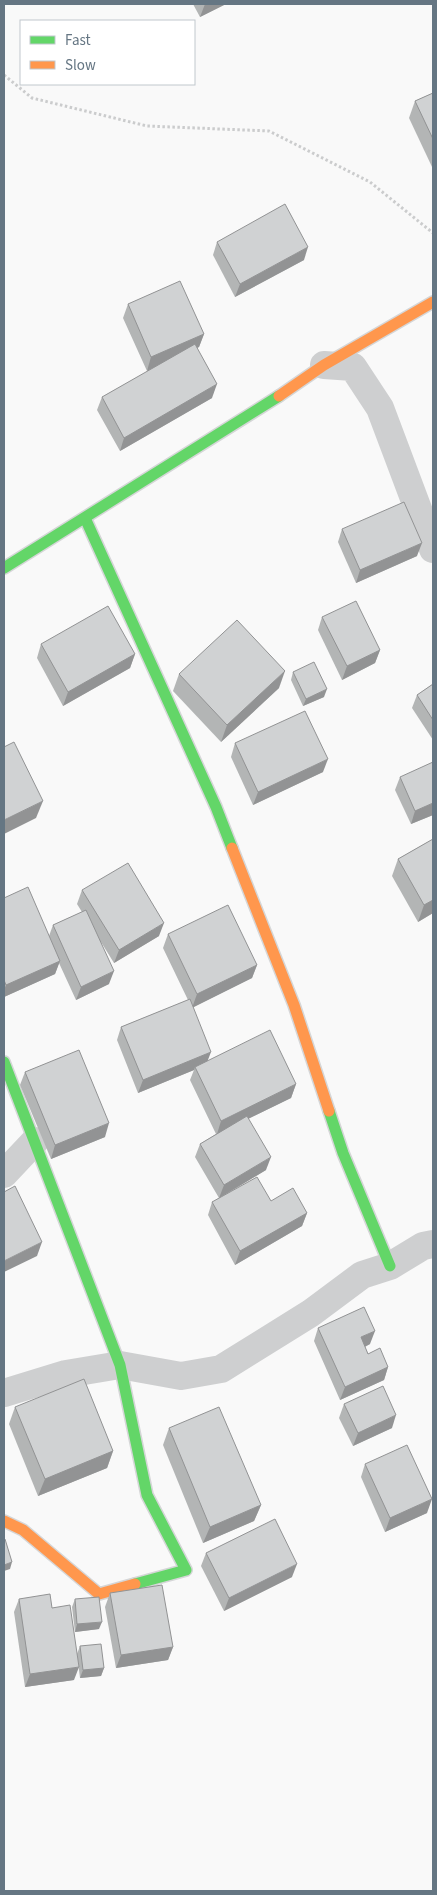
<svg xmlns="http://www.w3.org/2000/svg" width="437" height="1895" font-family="'Source Sans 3',sans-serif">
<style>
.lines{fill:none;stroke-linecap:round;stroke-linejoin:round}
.fast-casing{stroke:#d5d6d7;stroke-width:14}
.slow-casing{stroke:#d5d6d7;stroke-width:14}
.path{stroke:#cbcccd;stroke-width:3;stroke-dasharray:2.5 2.5;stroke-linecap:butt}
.street{stroke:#cecfd0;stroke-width:28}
.fast{stroke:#63d668;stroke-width:11}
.slow{stroke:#ff974d;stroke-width:11}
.wall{fill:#b3b5b5}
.shaded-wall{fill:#929394}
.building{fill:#d0d2d3;stroke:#929394}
</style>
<rect width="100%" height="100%" fill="#f9f9f9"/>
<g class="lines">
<defs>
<g id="fast">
<path d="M85,518l131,289 16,41"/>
<path d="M4,568l275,-172"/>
<path d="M4,1062l116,303 27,130 39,75 -51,14"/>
<path d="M329,1111l14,42 47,113"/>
</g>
<g id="slow">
<path d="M279,396l45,-31 109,-63"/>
<path d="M232,848l62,157 35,106"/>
<path d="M4,1521l19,9 76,64 36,-10"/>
</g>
</defs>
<use href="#fast" class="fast-casing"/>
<use href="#slow" class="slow-casing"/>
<path class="path" d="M4,75l28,23 115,28 122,5 101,51 63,51"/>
<g class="street">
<path d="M324,365l29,2 27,41 53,141"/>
<path d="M4,1174l31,-33"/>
<path d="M4,1393l62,-19 54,-9 61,11 40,-7 90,-56 51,-38 28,-9 33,-20 10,-2"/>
</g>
<use href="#fast" class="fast"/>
<use href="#slow" class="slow"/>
</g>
<g class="wall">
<path d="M193,4h33l-26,13z"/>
<path d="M433,93v76l-24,-51 6,-17z"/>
<path d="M217,242l87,18 -69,37 -22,-42z"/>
<path d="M128,304l76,30 -5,13 -2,1 15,50 -92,53 -23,-41 5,-13 52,-29 -7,3 -24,-53z"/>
<path d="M342,529l75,27 -61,27 -18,-41z"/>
<path d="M322,617l58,33 -5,13 -33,17 -24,-50z"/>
<path d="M41,644l94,10 -5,14 -67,38 -26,-48z"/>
<path d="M293,672l31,25 -21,9 -12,-26z"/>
<path d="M179,674l100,14 -58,54 -48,-51z"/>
<path d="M433,684v56l-21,-32 5,-13z"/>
<path d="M235,743l88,29 -70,33 -22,-48z"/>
<path d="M400,777l33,38 -22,9 -16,-34z"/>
<path d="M433,839v74l-15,9 -26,-46 6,-17z"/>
<path d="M82,890l77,46 -45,27 -13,-21 8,42 -33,16 -17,-37 -4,11 -51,23v-99l45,38 4,-11 29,-13 -5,-8z"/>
<path d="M168,934l89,31 -5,13 -59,29 15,54 88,23 -5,14 -43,21 18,51 -36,22 41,9 36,12 -5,13 -67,39 -27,-50 4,-13 7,-4 -24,-41 5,-13 16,-10 -26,-54 4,-10 -56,23 -21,-53 4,-13 67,-27 -25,-52z"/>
<path d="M25,1072l80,65 -54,22 -31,-74z"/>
<path d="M318,1328l52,16 -5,3 3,7 20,13 -4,13 -44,20 -26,-59z"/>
<path d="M344,1404l48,24 -39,18 -14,-28z"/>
<path d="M15,1407l98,44 -6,17 -69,28 -29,-72z"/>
<path d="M169,1428l92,77 -7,16 -51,22 -40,-98z"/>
<path d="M365,1464l62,49 -42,19 -24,-55z"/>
<path d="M206,1553l86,24 -68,34 -23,-45z"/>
<path d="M110,1593l63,54 -5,13 -52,8 -11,-61z"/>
<path d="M19,1599l33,9 22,72 -49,7 -11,-75z"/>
<path d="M75,1599l24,30 -24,3 -3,-25z"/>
<path d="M80,1646l24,22 -3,8 -21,2 -3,-24z"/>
</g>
<g class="shaded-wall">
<path d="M205,4h21l-26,13z"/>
<path d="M308,247l-4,13 -69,37 5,-13z"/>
<path d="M204,334l-5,13 -52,24 4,-14z"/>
<path d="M217,384l-5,14 -92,53 4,-13z"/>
<path d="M422,543l-5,13 -61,27 4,-13z"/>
<path d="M380,650l-5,13 -33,17 5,-14z"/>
<path d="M135,654l-5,14 -67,38 5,-14z"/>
<path d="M285,671l-6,17 -58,54 6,-17z"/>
<path d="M327,689l-3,8 -21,9 3,-7z"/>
<path d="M328,759l-5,13 -70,33 5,-13z"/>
<path d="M43,801l-7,17 -32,16v-14z"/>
<path d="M433,803v12l-22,9 4,-13z"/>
<path d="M433,900v13l-15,9 6,-17z"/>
<path d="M164,923l-5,13 -45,27 5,-13z"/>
<path d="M60,961l-5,13 -51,23v-7l2,-5z"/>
<path d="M257,965l-5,13 -60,30 5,-14z"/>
<path d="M114,971l-5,13 -33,16 5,-13z"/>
<path d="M211,1052l-5,13 -11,2 -1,3 -56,23 5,-13z"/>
<path d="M296,1084l-5,14 -74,36 4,-13z"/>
<path d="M109,1123l-4,14 -54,22 4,-14z"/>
<path d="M271,1157l-5,13 -47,28 5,-13z"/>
<path d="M307,1213l-5,13 -67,39 5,-14z"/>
<path d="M42,1242l-5,14 -33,16v-11z"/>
<path d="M375,1331l-5,13 -14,7 5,-14z"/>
<path d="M388,1367l-4,13 -44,20 5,-13z"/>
<path d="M396,1415l-4,13 -39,18 5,-13z"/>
<path d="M113,1451l-6,17 -69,28 7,-17z"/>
<path d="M432,1499l-5,14 -42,19 5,-14z"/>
<path d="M261,1505l-7,16 -51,22 7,-16z"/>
<path d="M12,1562l-2,7 -6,2v-6z"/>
<path d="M297,1564l-5,13 -68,34 5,-13z"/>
<path d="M102,1622l-3,7 -24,3 2,-8z"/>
<path d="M173,1647l-5,13 -52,8 5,-13z"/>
<path d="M79,1667l-5,13 -49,7 5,-13z"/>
<path d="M104,1668l-3,8 -21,2 3,-8z"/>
</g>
<g class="building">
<path d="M433,93v46l-18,-38z"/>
<path d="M285,204l23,43 -68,37 -23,-42z"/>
<path d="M180,281l24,53 -53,23 -23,-53z"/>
<path d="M195,344l22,40 -93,54 -22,-41z"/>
<path d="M404,502l18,41 -62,27 -18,-41z"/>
<path d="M356,601l24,49 -33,16 -25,-49z"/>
<path d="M108,606l27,48 -67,38 -27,-48z"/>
<path d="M237,620l48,51 -58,54 -48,-51z"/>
<path d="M314,662l13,27 -21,10 -13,-27z"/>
<path d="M433,684v36l-16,-25z"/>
<path d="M305,711l23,48 -70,33 -23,-49z"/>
<path d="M14,742l29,59 -39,19v-73z"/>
<path d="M433,762v41l-18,8 -15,-34z"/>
<path d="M433,839v61l-9,5 -26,-46z"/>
<path d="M128,863l36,60 -45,27 -37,-60z"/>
<path d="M28,887l32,74 -54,24 -2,-5v-82z"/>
<path d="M228,905l29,60 -60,29 -29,-60z"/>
<path d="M86,910l28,61 -33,16 -28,-62z"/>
<path d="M190,999l21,53 -68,28 -22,-53z"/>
<path d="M270,1030l26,54 -75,37 -26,-54z"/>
<path d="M79,1050l30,73 -54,22 -30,-73z"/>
<path d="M247,1116l24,41 -47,28 -24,-41z"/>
<path d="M257,1177l14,24 22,-13 14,25 -67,38 -28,-49z"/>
<path d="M15,1186l27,56 -38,19v-69z"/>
<path d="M364,1307l11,24 -14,6 7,17 12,-6 8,19 -43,20 -27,-59z"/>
<path d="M84,1379l29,72 -68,28 -30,-72z"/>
<path d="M383,1386l13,29 -38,18 -14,-29z"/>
<path d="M219,1407l42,98 -51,22 -41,-99z"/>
<path d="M407,1445l25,54 -42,19 -25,-54z"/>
<path d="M275,1519l22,45 -68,34 -23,-45z"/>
<path d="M4,1539h1l7,23 -8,3z"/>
<path d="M162,1585l11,62 -52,8 -11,-62z"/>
<path d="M50,1594l2,14 18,-3 9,62 -49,7 -11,-75z"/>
<path d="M99,1597l3,25 -25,2 -2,-25z"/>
<path d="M101,1644l3,24 -21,2 -3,-24z"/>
</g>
<rect width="437" height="1895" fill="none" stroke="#657683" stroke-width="10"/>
<rect x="20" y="20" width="175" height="65" fill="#ffffff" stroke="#c1c8cd"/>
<rect x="30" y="36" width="25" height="8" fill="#63d668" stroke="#c1c8cd"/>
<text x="65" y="45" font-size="15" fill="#657683">Fast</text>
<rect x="30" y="61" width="25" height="8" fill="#ff974d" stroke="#c1c8cd"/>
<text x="65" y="70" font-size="15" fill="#657683">Slow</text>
</svg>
